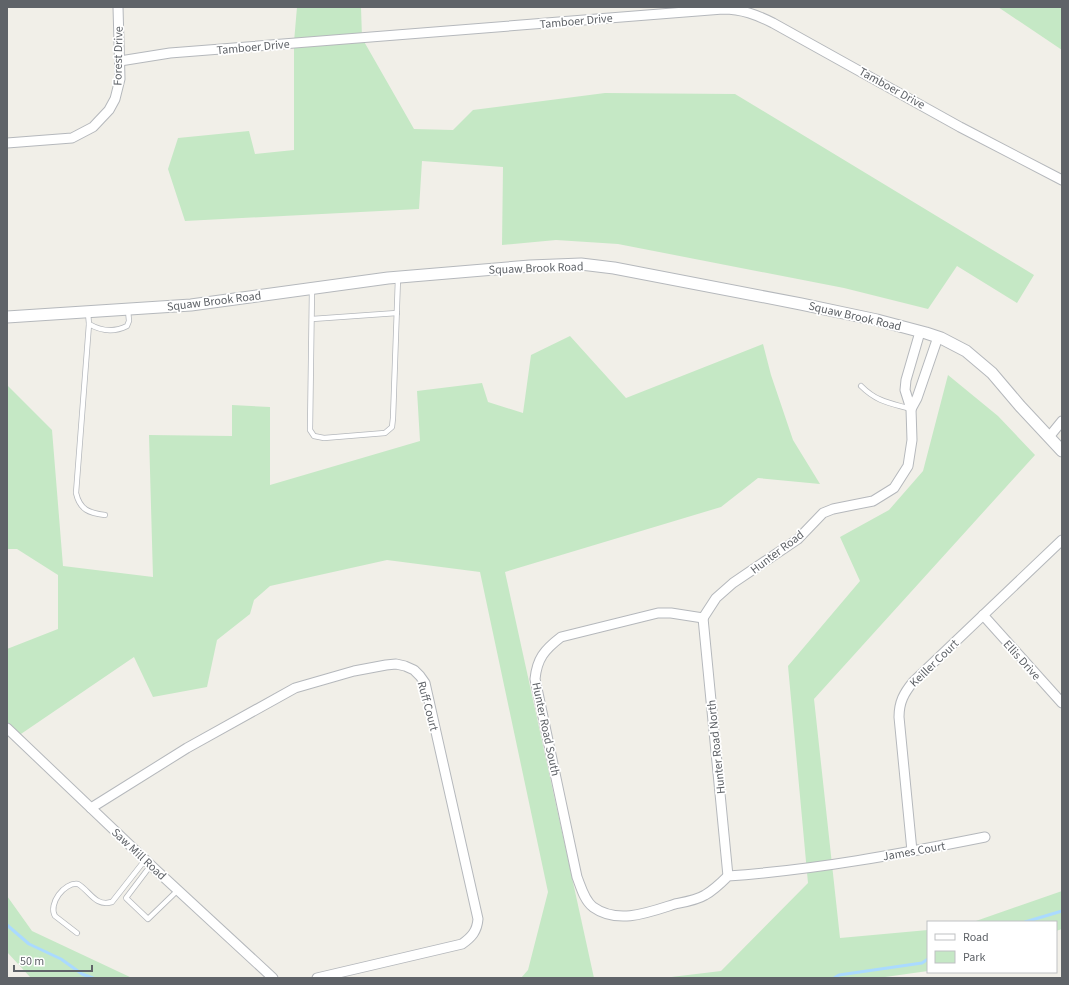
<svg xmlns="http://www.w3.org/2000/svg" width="1069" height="985" font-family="'Source Sans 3',sans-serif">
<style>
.green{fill:#c5e8c5}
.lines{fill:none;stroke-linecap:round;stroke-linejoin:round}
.stream{stroke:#aadaff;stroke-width:3}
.service-casing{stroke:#b5b8bc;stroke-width:6}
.minor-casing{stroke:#b5b8bc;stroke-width:11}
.tertiary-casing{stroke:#b5b8bc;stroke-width:13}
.service{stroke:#fff;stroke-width:4.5}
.minor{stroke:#fff;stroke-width:9}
.tertiary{stroke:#fff;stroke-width:11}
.labels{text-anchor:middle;stroke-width:3.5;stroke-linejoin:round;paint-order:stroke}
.street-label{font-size:12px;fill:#5f6368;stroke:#fff}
</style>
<rect width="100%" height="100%" fill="#f1efe8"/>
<g class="green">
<path d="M297,7h64l1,31 52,91 39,1 20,-20 132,-17 130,1 299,181 -17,28 -60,-37 -29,43 -84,-21 -226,-44 -62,-4 -54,5 1,-78 -81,-6 -3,48 -234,12 -17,-52 10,-31 71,-7 6,23 39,-4v-108z"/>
<path d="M998,7h64v43z"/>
<path d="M570,336l56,62 137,-54 8,31 22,65 27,44 -62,-6 -37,29 -216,65 89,406h-73l7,-8 20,-78 -68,-320 -93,-12 -117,26 -16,14 -4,14 -33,26 -10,47 -54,10 -19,-40 -119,81 -8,-10v-79l51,-20v-54l-41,-26h-10v-164l45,45 11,136 90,11 -4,-142 83,1v-31l38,2v78l150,-44 -3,-50 65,-8 6,19 35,11 8,-58z"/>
<path d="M948,375l50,41 37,39 -221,244 26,239 88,-8v41l-50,7h-215l58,-7 87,-88 -20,-217 72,-85 -20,-44 49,-27 34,-39z"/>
<path d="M1062,891v38l-6,2v-9h-83z"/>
<path d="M7,896l25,35 100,47h-101l-24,-26z"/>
</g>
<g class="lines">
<g class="stream">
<path d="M1025,922l37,-11"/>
<path d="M7,925l22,19 32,15 21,15 11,4"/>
<path d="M834,978l5,-3 83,-12 6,-4"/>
</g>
<defs>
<g id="service">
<path d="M312,288l-2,142 4,6 10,2 61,-5 7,-6 1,-9 5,-140"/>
<path d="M88,313l1,11c12,7 24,9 38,2l2,-5 -1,-11"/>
<path d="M312,319l85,-6"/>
<path d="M89,324l-13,169c4,17 13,20 29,22"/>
<path d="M861,386c16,16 29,17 50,23"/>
<path d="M151,865l-25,33 22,21 30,-29"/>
<path d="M77,933l-22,-17c-7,-12 9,-34 23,-32 12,7 17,23 34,18l33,-42"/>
</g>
<g id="minor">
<path d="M120,61l50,-8 553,-44c19,0 34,6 50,14l187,104 102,53"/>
<path d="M7,143l65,-5 21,-11 16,-17 6,-11 5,-20 -2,-72"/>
<path d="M911,409l6,-11 21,-61"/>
<path d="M1049,437l13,-16"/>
<path d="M983,615l79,88"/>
<path d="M703,618l-32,-5h-13l-97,24c-17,13 -24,22 -26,42l42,198c4,10 7,23 16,30 25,18 57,5 82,-3 10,-2 22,-4 30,-9 9,-5 16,-12 23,-19 87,-6 172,-22 257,-39"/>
<path d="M703,618l13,-20 17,-15 65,-44 25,-26 10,-4 40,-8 21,-13 14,-22 4,-26 -1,-31 -6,-19 1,-10 14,-48"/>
<path d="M703,618l25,258"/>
<path d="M7,728l149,142 117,108"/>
<path d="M91,808l96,-60 108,-60 59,-17 32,-6 10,-1 9,2 9,4 6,6 5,7 53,236c-1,12 -6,18 -16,25l-145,34"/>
<path d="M912,851l-13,-134c0,-15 5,-24 14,-35l149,-142"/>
</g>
<path id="tertiary" d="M7,317l184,-12 197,-27 142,-12 51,-2 33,4 187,36 76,16 49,13 15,5 25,13 26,22 28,33 42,45"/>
</defs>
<use href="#service" class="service-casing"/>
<use href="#minor" class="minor-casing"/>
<use href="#tertiary" class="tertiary-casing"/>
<use href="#service" class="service"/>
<use href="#minor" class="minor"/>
<use href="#tertiary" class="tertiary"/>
</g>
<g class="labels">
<g class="street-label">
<text transform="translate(576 21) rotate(-5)" y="4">Tamboer Drive</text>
<text transform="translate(253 47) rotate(-5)" y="4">Tamboer Drive</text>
<text transform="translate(118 56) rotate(-89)" y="4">Forest Drive</text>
<text transform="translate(892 88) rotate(29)" y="4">Tamboer Drive</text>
<text transform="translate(536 268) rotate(-2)" y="4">Squaw Brook Road</text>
<text transform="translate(214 301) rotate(-7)" y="4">Squaw Brook Road</text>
<text transform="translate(855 316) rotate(13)" y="4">Squaw Brook Road</text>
<text transform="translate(777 552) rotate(-37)" y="4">Hunter Road</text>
<text transform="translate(1022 660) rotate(48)" y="4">Ellis Drive</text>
<text transform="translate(934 663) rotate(-44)" y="4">Keiller Court</text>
<text transform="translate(428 706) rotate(75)" y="4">Ruff Court</text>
<text transform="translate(546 729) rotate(78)" y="4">Hunter Road South</text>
<text transform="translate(716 747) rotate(-96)" y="4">Hunter Road North</text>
<text transform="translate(914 851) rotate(-10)" y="4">James Court</text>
<text transform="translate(139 854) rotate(43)" y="4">Saw Mill Road</text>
</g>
</g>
<rect width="1069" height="985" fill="none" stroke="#5f6368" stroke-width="16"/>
<rect x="927" y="921" width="130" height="52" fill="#ffffff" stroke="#bfc1c3"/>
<rect x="935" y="934" width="20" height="6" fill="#ffffff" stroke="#bfc1c3"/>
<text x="963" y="941" font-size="12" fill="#5f6368">Road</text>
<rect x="935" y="951" width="20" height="12" fill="#c5e8c5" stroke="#bfc1c3"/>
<text x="963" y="961" font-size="12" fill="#5f6368">Park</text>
<path d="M14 965v6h78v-6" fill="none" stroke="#5f6368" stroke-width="2"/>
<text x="20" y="965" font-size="12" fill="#5f6368" stroke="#ffffff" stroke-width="3" paint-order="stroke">50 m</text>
</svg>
